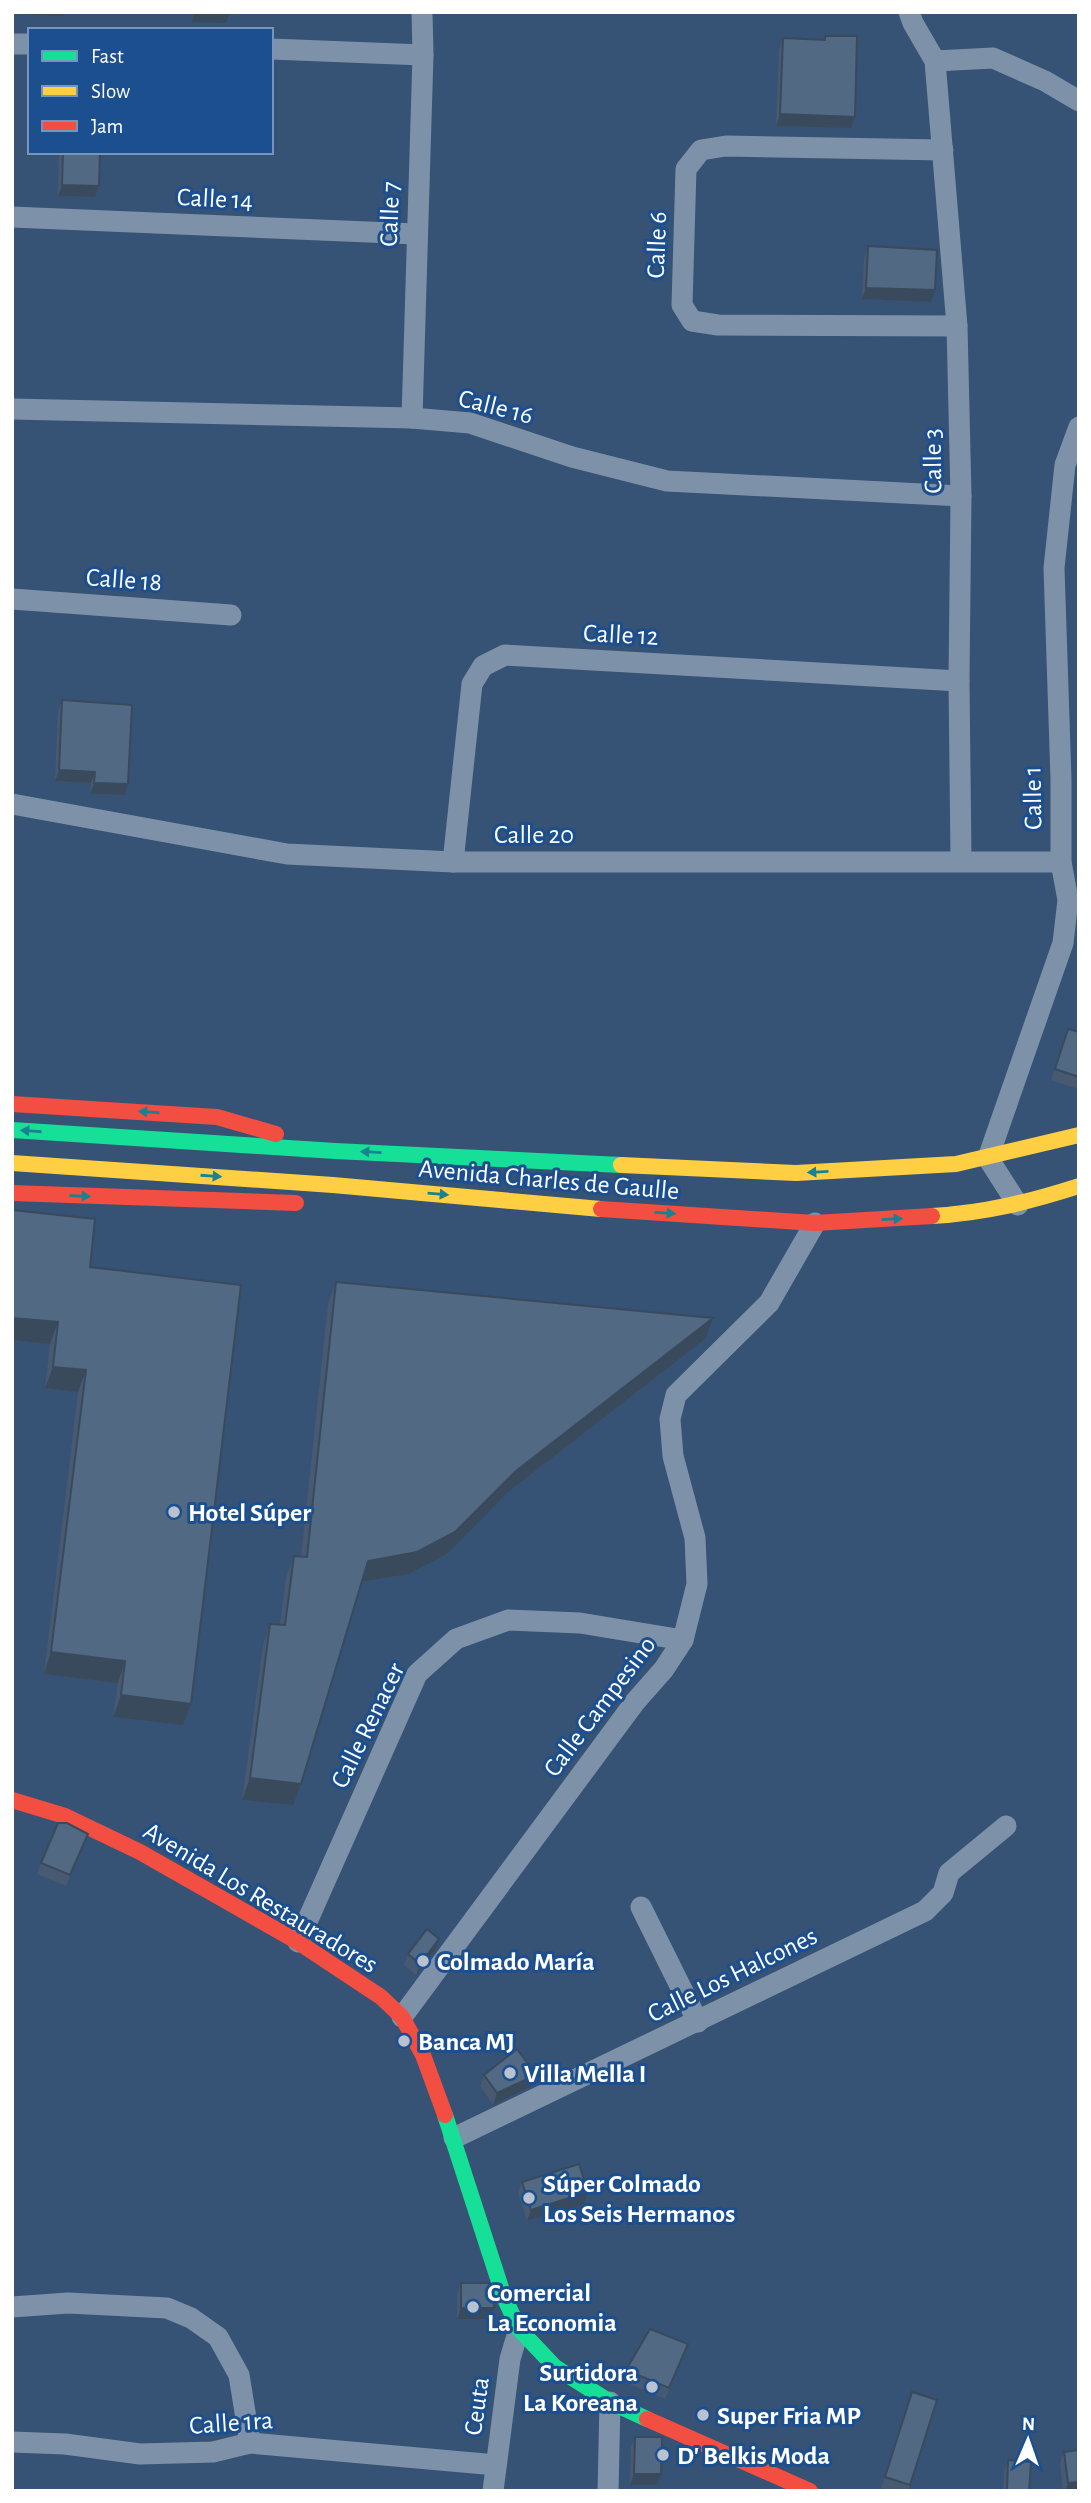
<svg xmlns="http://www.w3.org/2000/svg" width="1091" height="2503" font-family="'Alegreya Sans',sans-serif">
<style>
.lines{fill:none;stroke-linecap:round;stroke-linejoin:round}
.street{stroke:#7d92a8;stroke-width:21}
.fast{stroke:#16e098;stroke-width:16}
.slow{stroke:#ffcf43;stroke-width:16}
.jam{stroke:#f24e42;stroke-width:16}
.wall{fill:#475a72}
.shaded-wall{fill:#394a5c}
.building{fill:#526984;stroke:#394a5c;stroke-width:2}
.oneway{fill:#198292}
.poi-dot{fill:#b9c2ce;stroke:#1b4f8f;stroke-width:2.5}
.labels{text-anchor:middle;stroke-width:6;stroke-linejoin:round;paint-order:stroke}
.street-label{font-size:26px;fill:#fff;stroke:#1b4f8f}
.poi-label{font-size:26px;font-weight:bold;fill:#fff;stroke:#1b4f8f;text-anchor:start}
</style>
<rect width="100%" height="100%" fill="#365274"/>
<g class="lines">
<g class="street">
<path d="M909,12l4,11 22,38 22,265 4,170 -2,185 2,179"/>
<path d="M12,44h18"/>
<path d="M271,49l152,6"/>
<path d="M935,61l58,-3 52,23 34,20"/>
<path d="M943,150l-217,-4 -25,4 -15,19 -4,136 10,16 26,4 239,1"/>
<path d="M12,217l404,17"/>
<path d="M12,409l400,9 58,5 102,34 95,24 294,15"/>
<path d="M412,418l11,-363 -1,-43"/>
<path d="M12,599l219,16"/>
<path d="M12,804l275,50 166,8h608"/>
<path d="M453,862l19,-178 11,-18 22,-11 454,26"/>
<path d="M1018,1205l-30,-47 75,-215 5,-43 -7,-38v-83l-7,-211 11,-103 14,-38"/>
<path d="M641,1907l57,115"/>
<path d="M298,1942l119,-268 39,-35 52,-19 72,3 103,17"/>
<path d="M402,2017l233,-315 29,-33 19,-29 14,-56 -2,-46 -22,-82 -3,-37 6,-24 93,-92 46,-80"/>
<path d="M454,2138l471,-227 18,-18 6,-20 57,-47"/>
<path d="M12,2307l56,-4 99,5 24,10 27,19 21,38 11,68"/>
<path d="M12,2442l53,2 75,10 73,-2 37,-9 246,22"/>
<path d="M493,2491l17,-132 9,-30"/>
<path d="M608,2491l2,-89"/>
</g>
<g class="fast">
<path d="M12,1130l323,21 286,14"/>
<path d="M445,2115l59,182 15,32 36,38 55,35 37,17"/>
</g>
<g class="slow">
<path d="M12,1163l321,22 268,24"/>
<path d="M621,1165l175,8 160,-9 123,-29"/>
<path d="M932,1216c53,-3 97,-14 147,-30"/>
</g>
<g class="jam">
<path d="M12,1104l205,13 59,17"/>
<path d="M12,1193l284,10"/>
<path d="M601,1209l214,14 117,-7"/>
<path d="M12,1800l53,16 75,36 158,90 83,55 21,20 21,38 22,60"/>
<path d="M647,2419l163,72"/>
</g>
</g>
<g class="wall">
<path d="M825,36l26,92 -75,-2 3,-76 4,-12 40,2z"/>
<path d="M59,152h41l-1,34 -4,11 -37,-1z"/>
<path d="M868,246l63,56 -69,-3 2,-41z"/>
<path d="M62,700l62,95 -34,-1 1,-11 -36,-2 3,-70z"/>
<path d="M1068,1029l11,3 -1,57 -27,-9z"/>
<path d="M90,1267l101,437 -8,21 -70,-8 5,-34 -74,-9 34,-282 -33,-4 5,-44 -38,-4z"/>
<path d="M336,1282l369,57 -197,153 -61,62 -38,20 -47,8 -61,202 -8,21 -51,-5 21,-155 7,-21 10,1 6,-48 8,-21 7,1 27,-253z"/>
<path d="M88,1834l-22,52 -29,-12 4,-11z"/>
<path d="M439,1939l-4,11 -19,25 -12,-10 4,-11z"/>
<path d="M484,2075h52l-4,11 -39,19 -13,-19z"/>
<path d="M522,2182l66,10 -4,12 -57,17 -9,-28z"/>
<path d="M461,2283l28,36h-32v-24z"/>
<path d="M684,2355l-19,44 -43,-18 4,-11z"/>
<path d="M937,2400l-29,91h-18l-9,-3 27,-84z"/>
<path d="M635,2437l22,48h-27l1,-38z"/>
<path d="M1064,2452l15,39h-16l-3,-28z"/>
<path d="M1008,2460l21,31h-26l1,-19z"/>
</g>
<g class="shaded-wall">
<path d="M23,12h41l-1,4 -41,-2z"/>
<path d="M195,12h35l-4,11 -34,-1z"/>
<path d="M780,114l75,3 -4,11 -75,-2z"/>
<path d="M62,185l37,1 -4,11 -37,-1z"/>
<path d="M866,288l69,2 -4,12 -69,-3z"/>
<path d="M59,770l36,2 -4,11 -36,-2z"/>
<path d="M94,783l34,1 -4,11 -34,-1z"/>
<path d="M12,1318l46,4 -8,22 -38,-4z"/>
<path d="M713,1318l-8,21 -197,153 -61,62 -38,20 -49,8 8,-21 148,-90z"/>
<path d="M53,1367l33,3 -8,22 -33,-4z"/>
<path d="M51,1652l74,9 -7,22 -74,-9z"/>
<path d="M121,1695l70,9 -8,21 -70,-8z"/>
<path d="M250,1778l51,6 -8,21 -51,-5z"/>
<path d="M439,1939l-4,11 -19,25 4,-11z"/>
<path d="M536,2075l-4,11 -39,19 4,-12z"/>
<path d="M588,2192l-4,12 -57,17 4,-11z"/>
<path d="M461,2308h33l-5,11h-32z"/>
<path d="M634,2474h27l-4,11h-27z"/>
<path d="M1079,2482v9h-14l3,-8z"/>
</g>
<g class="building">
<path d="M825,36h32l-2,81 -75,-3 3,-76 42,2z"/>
<path d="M63,152h37l-1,34 -37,-1z"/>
<path d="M868,246l69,4 -2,40 -69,-2z"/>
<path d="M62,700l70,5 -4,79 -34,-1 1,-11 -36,-2z"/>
<path d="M1068,1029l11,3v45l-24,-8z"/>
<path d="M12,1210l83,9 -5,48 151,18 -50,419 -70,-9 4,-34 -74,-9 35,-282 -33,-3 5,-45 -46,-4z"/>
<path d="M336,1282l377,36 -197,153 -61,61 -38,20 -49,9 -67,223 -51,-6 20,-154 15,1 9,-69 13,1z"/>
<path d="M58,1823h9l21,11 -18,41 -29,-12z"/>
<path d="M427,1929l12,10 -19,25 -12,-10z"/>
<path d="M517,2049l19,26 -39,18 -13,-18z"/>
<path d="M579,2164l9,28 -57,18 -9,-28z"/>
<path d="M461,2283h28l4,12 1,13h-33z"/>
<path d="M650,2329l38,15 -19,44 -43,-18z"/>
<path d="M912,2392l25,8 -27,85 -25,-8z"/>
<path d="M635,2437h27l-1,37h-27z"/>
<path d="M1079,2450v32l-11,1 -4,-31z"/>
<path d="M1008,2460l23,2 -2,29h-22z"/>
</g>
<defs><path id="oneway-solid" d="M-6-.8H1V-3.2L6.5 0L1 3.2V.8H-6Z" transform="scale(1.75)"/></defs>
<g class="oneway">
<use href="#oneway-solid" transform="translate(149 1112) rotate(-176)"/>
<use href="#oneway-solid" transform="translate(31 1131) rotate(-176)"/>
<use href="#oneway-solid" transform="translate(371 1152) rotate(-177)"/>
<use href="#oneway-solid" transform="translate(818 1172) rotate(177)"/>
<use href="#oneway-solid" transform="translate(211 1176) rotate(4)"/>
<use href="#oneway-solid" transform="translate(438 1194) rotate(5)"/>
<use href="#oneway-solid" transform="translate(80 1196) rotate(2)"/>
<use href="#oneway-solid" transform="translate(665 1213) rotate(4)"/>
<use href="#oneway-solid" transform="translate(892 1219) rotate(-3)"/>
</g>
<g class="poi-dot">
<circle cx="174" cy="1512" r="7"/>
<circle cx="423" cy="1961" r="7"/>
<circle cx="404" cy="2041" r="7"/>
<circle cx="510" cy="2073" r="7"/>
<circle cx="529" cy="2198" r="7"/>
<circle cx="473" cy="2307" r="7"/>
<circle cx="652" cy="2387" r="7"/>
<circle cx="703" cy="2415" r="7"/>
<circle cx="663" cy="2455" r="7"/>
</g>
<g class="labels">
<g class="street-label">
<text transform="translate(215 198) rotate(3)" y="9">Calle 14</text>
<text transform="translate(389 214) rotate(-88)" y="9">Calle 7</text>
<text transform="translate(656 245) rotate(-88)" y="9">Calle 6</text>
<text transform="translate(496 406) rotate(14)" y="9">Calle 16</text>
<text transform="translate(932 461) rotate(-91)" y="9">Calle 3</text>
<text transform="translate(124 579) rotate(4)" y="9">Calle 18</text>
<text transform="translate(621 634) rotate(3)" y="9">Calle 12</text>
<text transform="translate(1032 798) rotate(-91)" y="9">Calle 1</text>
<text x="534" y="843">Calle 20</text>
<text transform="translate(549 1179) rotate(5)" y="9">Avenida Charles de Gaulle</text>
<text transform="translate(599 1706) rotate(-53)" y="9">Calle Campesino</text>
<text transform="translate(367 1725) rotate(-64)" y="9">Calle Renacer</text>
<text transform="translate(261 1897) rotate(31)" y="9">Avenida Los Restauradores</text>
<text transform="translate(732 1974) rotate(-26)" y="9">Calle Los Halcones</text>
<text transform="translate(476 2406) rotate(-82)" y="9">Ceuta</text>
<text transform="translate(231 2422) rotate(-4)" y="9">Calle 1ra</text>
</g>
<g class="poi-label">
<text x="188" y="1521">Hotel Súper</text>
<text x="437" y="1970">Colmado María</text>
<text x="418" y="2050">Banca MJ</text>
<text x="524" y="2082">Villa Mella I</text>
<text x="543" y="2192">Súper Colmado<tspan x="543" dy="30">Los Seis Hermanos</tspan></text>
<text x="487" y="2301">Comercial<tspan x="487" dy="30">La Economia</tspan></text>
<text x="638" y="2381" text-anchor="end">Surtidora<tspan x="638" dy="30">La Koreana</tspan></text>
<text x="717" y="2424">Super Fria MP</text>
<text x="677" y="2464">D' Belkis Moda</text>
</g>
</g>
<rect width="1091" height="2503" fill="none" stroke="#ffffff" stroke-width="28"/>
<rect x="28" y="28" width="245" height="126" fill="#1b4f8f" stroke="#7695bc" stroke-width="2"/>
<rect x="42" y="51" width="35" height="10" fill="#16e098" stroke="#7695bc" stroke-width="2"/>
<text x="91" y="63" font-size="21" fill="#ffffff">Fast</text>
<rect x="42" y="86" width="35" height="10" fill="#ffcf43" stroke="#7695bc" stroke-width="2"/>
<text x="91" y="98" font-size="21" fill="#ffffff">Slow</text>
<rect x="42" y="121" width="35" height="10" fill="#f24e42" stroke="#7695bc" stroke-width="2"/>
<text x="91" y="133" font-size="21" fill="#ffffff">Jam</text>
<g transform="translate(1028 2440) rotate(2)" stroke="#1b4f8f" stroke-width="5" paint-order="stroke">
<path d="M0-5L12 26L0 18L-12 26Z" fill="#ffffff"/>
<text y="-10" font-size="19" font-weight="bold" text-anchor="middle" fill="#ffffff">N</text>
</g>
</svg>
